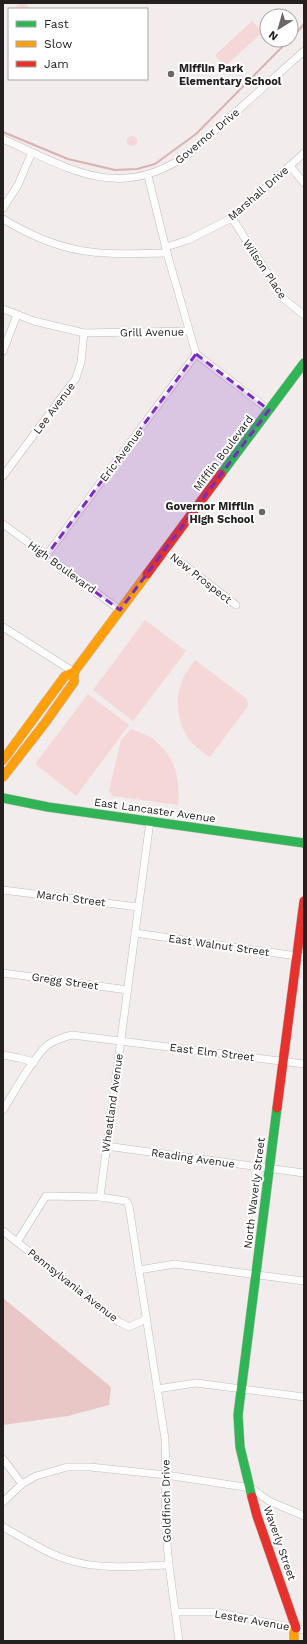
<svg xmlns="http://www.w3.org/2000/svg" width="307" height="1644" font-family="'Work Sans',sans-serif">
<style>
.green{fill:#f5d7d7}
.forest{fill:#e9c7c7}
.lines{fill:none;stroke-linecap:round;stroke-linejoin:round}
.stream{stroke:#dab1b1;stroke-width:2}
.street-casing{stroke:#c2bdbd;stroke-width:8}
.fast-casing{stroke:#c2bdbd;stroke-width:10}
.slow-casing{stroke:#c2bdbd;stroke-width:10}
.jam-casing{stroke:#c2bdbd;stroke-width:10}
.street{stroke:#fdfcfc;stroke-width:7}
.fast{stroke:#30b455;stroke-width:9}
.slow{stroke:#ff9f0a;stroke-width:9}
.jam{stroke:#e5322d;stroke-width:9}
.marked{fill:#7b2cbf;fill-opacity:0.2;stroke:#7b2cbf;stroke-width:3;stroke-dasharray:8 5;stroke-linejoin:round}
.poi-dot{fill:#6c6767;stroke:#fff;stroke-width:1.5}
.labels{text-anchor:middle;stroke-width:4;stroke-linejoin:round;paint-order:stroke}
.poi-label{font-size:11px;font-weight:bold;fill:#242020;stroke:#fff;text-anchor:start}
.street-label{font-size:11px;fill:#242020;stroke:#fff}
</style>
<rect width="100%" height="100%" fill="#f2ecec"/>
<g class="green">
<path d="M19,3h7l3,6h-15z"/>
<path d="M252,21l11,11 -38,34 -10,-11z"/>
<circle cx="132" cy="141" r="5"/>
<path d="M145,620l41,31 -53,70 -40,-31z"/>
<path d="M195,660l52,39 1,7 -38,51c-6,-4 -12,-8 -17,-13 -14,-15 -19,-41 -12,-60 3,-9 8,-16 14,-24z"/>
<path d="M88,694l41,31 -53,71 -41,-32z"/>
<path d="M131,729c6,2 13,5 20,8 3,2 6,6 9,8 17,17 20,37 18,60l-65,-9 -4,-5 12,-51z"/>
</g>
<path class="forest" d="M3,1298l108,89 -2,18 -41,11 -65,9z"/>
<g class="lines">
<g class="stream">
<path d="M291,39l13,-15"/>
<path d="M3,132l65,27 47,11 22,-1 18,-5 41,-30 93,-94"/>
</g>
<defs>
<g id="street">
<path d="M3,139c67,30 117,64 187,14l114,-102"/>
<path d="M290,166l14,17"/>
<path d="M148,176l19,77 29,101 73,56"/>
<path d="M3,208l15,-23 14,-33"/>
<path d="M232,218l52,81 20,16"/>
<path d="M3,219c61,37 95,36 164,34"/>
<path d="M166,247l22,-7 44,-22 72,-65"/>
<path d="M3,309l31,12 50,12 105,-2"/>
<path d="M3,351l14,-36"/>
<path d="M3,476l73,-98 5,-16 3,-29"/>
<path d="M3,524l117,86"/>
<path d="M165,550l71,55"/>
<path d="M46,556l150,-202"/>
<path d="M3,627l71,45"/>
<path d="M3,890l135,17"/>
<path d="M135,933l169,24"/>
<path d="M3,973l125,17"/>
<path d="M3,1055l16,3 15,4"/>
<path d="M3,1110c10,-16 32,-56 46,-66 7,-4 15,-7 23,-9l232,29"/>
<path d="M106,1146l198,27"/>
<path d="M100,1197l50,-376"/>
<path d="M3,1231l116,91 10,5 17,-8"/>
<path d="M17,1242l29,-46 54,1 26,4 3,5 36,233 1,36 -1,47 4,43 10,76"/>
<path d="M139,1270l36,-6 129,17"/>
<path d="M157,1389l39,-6 108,14"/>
<path d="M3,1459l19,25"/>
<path d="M3,1502l19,-18 14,-8 31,-9h23l76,8 85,13 18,13 35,15"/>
<path d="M3,1527c22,12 44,27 69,34 31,9 64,5 97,4"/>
<path d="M175,1612h40l89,18"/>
</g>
<g id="fast">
<path d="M221,474l83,-111"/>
<path d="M3,798l45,9 256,36"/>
<path d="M252,1497l-12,-50 -2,-32 39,-307"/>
</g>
<g id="slow">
<path d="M3,760l62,-84 9,-4 73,-98"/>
<path d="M3,777l42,-54 29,-41v-10"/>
<path d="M294,1627v14"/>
</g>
<g id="jam">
<path d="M147,574l74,-100"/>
<path d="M277,1108l27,-207"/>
<path d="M252,1497l5,19 39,112"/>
</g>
</defs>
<use href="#street" class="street-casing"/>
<use href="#fast" class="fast-casing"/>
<use href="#slow" class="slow-casing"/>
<use href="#jam" class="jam-casing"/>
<use href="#street" class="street"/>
<use href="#fast" class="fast"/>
<use href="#slow" class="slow"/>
<use href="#jam" class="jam"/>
</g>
<path class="marked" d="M196,354l73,56 -149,200 -74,-54z"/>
<g class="poi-dot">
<circle cx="171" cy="74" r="4"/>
<circle cx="262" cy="512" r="4"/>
</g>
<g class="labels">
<g class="poi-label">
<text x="179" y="72">Mifflin Park<tspan x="179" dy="13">Elementary School</tspan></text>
<text x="254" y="510" text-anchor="end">Governor Mifflin<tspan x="254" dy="13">High School</tspan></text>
</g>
<g class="street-label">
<text transform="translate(207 136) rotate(-40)" y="4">Governor Drive</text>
<text transform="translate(258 193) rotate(-41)" y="4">Marshall Drive</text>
<text transform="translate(265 269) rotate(56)" y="4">Wilson Place</text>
<text transform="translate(152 332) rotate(-1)" y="4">Grill Avenue</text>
<text transform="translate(54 408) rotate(-53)" y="4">Lee Avenue</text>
<text transform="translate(223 453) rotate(-53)" y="4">Mifflin Boulevard</text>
<text transform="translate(121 455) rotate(-53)" y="4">Eric Avenue</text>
<text transform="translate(62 567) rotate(36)" y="4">High Boulevard</text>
<text transform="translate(201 578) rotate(38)" y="4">New Prospect</text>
<text transform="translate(155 810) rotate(8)" y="4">East Lancaster Avenue</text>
<text transform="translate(71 898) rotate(7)" y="4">March Street</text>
<text transform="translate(219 945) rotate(8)" y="4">East Walnut Street</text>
<text transform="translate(65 981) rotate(8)" y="4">Gregg Street</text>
<text transform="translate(212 1052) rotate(7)" y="4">East Elm Street</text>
<text transform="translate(112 1103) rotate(-82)" y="4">Wheatland Avenue</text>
<text transform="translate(193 1158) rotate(8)" y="4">Reading Avenue</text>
<text transform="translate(254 1193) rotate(-83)" y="4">North Waverly Street</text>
<text transform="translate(73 1285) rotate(38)" y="4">Pennsylvania Avenue</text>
<text transform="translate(166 1501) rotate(-91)" y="4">Goldfinch Drive</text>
<text transform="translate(280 1543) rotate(71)" y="4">Waverly Street</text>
<text transform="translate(252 1620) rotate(10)" y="4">Lester Avenue</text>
</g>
</g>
<rect width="307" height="1644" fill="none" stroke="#242020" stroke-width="8"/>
<rect x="8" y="8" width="140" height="72" fill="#ffffff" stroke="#a7a6a6"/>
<rect x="16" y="21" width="20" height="6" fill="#30b455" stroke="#a7a6a6"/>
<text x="44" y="28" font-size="12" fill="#242020">Fast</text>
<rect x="16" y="41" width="20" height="6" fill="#ff9f0a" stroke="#a7a6a6"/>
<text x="44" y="48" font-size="12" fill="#242020">Slow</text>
<rect x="16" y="61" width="20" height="6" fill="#e5322d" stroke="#a7a6a6"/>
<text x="44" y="68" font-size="12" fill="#242020">Jam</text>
<g transform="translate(279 28) rotate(217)"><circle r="19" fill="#ffffff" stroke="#a7a6a6"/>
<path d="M0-3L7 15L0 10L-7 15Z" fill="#6c6767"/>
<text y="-6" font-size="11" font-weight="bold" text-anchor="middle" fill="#242020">N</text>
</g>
</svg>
